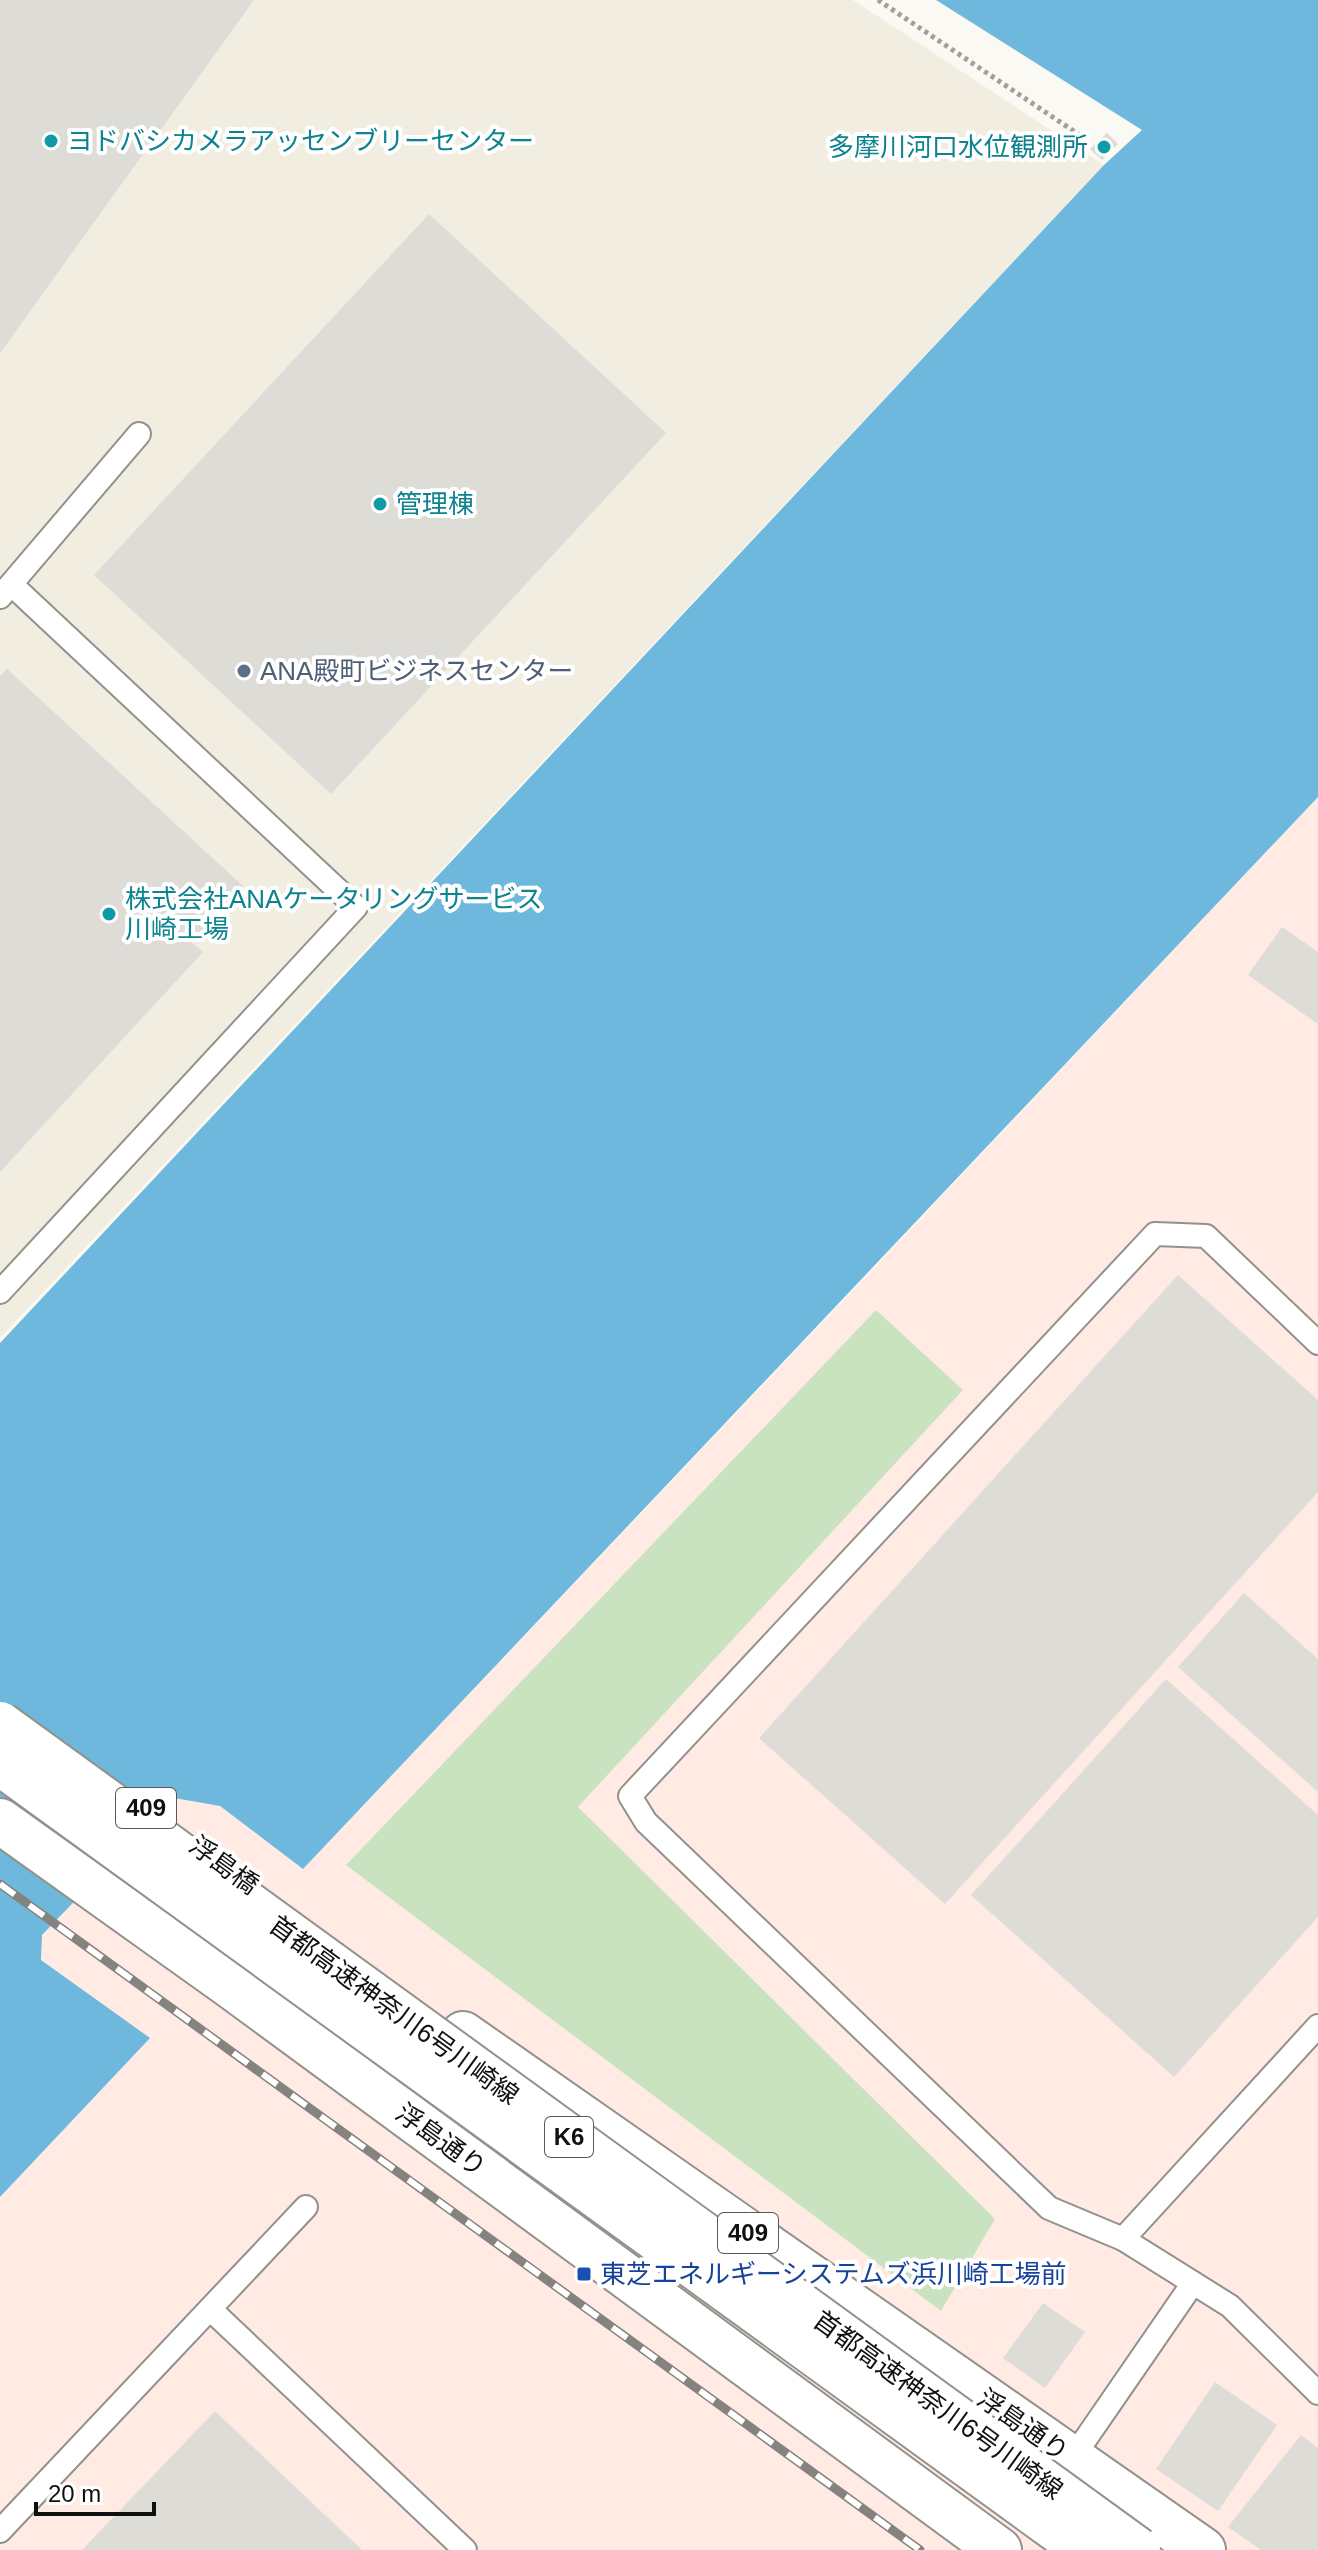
<svg xmlns="http://www.w3.org/2000/svg" width="1318" height="2550" font-family="Arial,'Noto Sans JP',sans-serif">
<style>
.built{fill:#f1ede0}
.industrial{fill:#ffebe3}
.green{fill:#c9e3c0}
.water{fill:#6eb8dd}
.building{fill:#dddcd6}
.lines{fill:none;stroke-linecap:round;stroke-linejoin:round}
.service-casing{stroke:#92918b;stroke-width:26}
.trunk-casing{stroke:#92918b;stroke-width:48}
.path{stroke:#a09f9a;stroke-width:5;stroke-dasharray:4 4;stroke-linecap:butt}
.service{stroke:#fff;stroke-width:22}
.trunk{stroke:#fff;stroke-width:44}
.rail-casing{stroke:#84837f;stroke-width:9}
.rail{stroke:#fff;stroke-width:6;stroke-dasharray:18;stroke-linecap:butt}
.motorway-bridge-casing{stroke:#92918b;stroke-width:48;stroke-linecap:butt}
.motorway-bridge{stroke:#fff;stroke-width:44}
.culture-dot{fill:#0f9aa8;stroke:#fff;stroke-width:3}
.service-dot{fill:#5c6f8a;stroke:#fff;stroke-width:3}
.transit-dot{fill:#1a4fb4;stroke:#fff;stroke-width:3}
.labels{text-anchor:middle;stroke-width:8;stroke-linejoin:round;paint-order:stroke}
.shield{fill:#fff;stroke:#585856;stroke-width:2}
.shield-label{font-size:24px;font-weight:bold;fill:#10100e}
.culture-label{font-size:26px;fill:#0d838f;stroke:#fff;text-anchor:start}
.service-label{font-size:26px;fill:#4e5e75;stroke:#fff;text-anchor:start}
.street-label{font-size:26px;fill:#10100e;stroke:#fff}
.transit-label{font-size:26px;fill:#164399;stroke:#fff;text-anchor:start}
</style>
<rect width="100%" height="100%" fill="#fbf9f3"/>
<path class="built" d="M0,0h853l251,165 -1104,1173z"/>
<path class="industrial" d="M1318,797v1753h-1318v-353l149,-159 -108,-78 1,-24 132,-138 46,8 83,63 556,-585z"/>
<path class="green" d="M876,1310l87,80 -385,417 417,412 -54,92 -595,-446z"/>
<path class="water" d="M936,0h382v797l-1015,1072 -83,-63 -46,-8 -132,137 -1,25 109,78 -150,159v-854l1104,-1178 38,-35z"/>
<g class="building">
<path d="M0,0h254l-254,353z"/>
<path d="M1107,133l11,11 -16,16 -12,-11z"/>
<path d="M429,214l237,219 -335,361 -237,-219z"/>
<path d="M7,669l236,217 -52,56 12,10 -203,220v-496z"/>
<path d="M1282,927l36,25v72l-70,-49z"/>
<path d="M1178,1275l140,125v92l-373,412 -186,-166z"/>
<path d="M1244,1593l74,66v133l-140,-125z"/>
<path d="M1166,1679l152,136v102l-144,160 -203,-182z"/>
<path d="M1043,2303l42,29 -40,56 -42,-30z"/>
<path d="M1215,2382l62,43 -59,86 -62,-42z"/>
<path d="M215,2411l147,139h-280z"/>
<path d="M1301,2435l17,13v102h-57l-33,-23z"/>
</g>
<g class="lines">
<defs>
<g id="service">
<path d="M0,597l139,-163"/>
<path d="M0,1292l356,-385 -344,-322"/>
<path d="M1318,1343l-112,-107 -51,-2 -525,562 16,26 403,386 74,31 107,67 88,87"/>
<path d="M1123,2239l195,-213"/>
<path d="M210,2309l255,241"/>
<path d="M1069,2463l124,-180"/>
<path d="M0,2531l306,-324"/>
</g>
<g id="trunk">
<path d="M0,1821l231,165 768,564"/>
<path d="M463,2034l740,516"/>
</g>
</defs>
<use href="#service" class="service-casing"/>
<use href="#trunk" class="trunk-casing"/>
<path class="path" d="M878,0l212,142"/>
<use href="#service" class="service"/>
<use href="#trunk" class="trunk"/>
<defs>
<path id="rail" d="M0,1884l920,666"/>
</defs>
<use href="#rail" class="rail-casing"/>
<use href="#rail" class="rail"/>
<defs>
<g id="motorway-bridge">
<path d="M0,1724l1138,826"/>
<path d="M0,1763l1085,787"/>
</g>
</defs>
<use href="#motorway-bridge" class="motorway-bridge-casing"/>
<use href="#motorway-bridge" class="motorway-bridge"/>
</g>
<g class="culture-dot">
<circle cx="51" cy="141" r="8"/>
<circle cx="1104" cy="147" r="8"/>
<circle cx="380" cy="504" r="8"/>
<circle cx="109" cy="914" r="8"/>
</g>
<circle class="service-dot" cx="244" cy="671" r="8"/>
<rect class="transit-dot" x="576" y="2266" width="16" height="16" rx="4"/>
<g class="labels">
<g class="shield">
<rect x="116" y="1788" width="60" height="40" rx="6"/>
<rect x="545" y="2117" width="48" height="40" rx="6"/>
<rect x="718" y="2213" width="60" height="40" rx="6"/>
</g>
<g class="shield-label">
<text x="146" y="1816">409</text>
<text x="569" y="2145">K6</text>
<text x="748" y="2241">409</text>
</g>
<g class="culture-label">
<text x="67" y="150">ヨドバシカメラアッセンブリーセンター</text>
<text x="1088" y="156" text-anchor="end">多摩川河口水位観測所</text>
<text x="396" y="513">管理棟</text>
<text x="125" y="908">株式会社ANAケータリングサービス<tspan x="125" dy="30">川崎工場</tspan></text>
</g>
<g class="service-label">
<text x="260" y="680">ANA殿町ビジネスセンター</text>
</g>
<g class="street-label">
<text transform="translate(224 1865) rotate(36)" y="9">浮島橋</text>
<text transform="translate(394 2010) rotate(36)" y="9">首都高速神奈川6号川崎線</text>
<text transform="translate(441 2140) rotate(36)" y="9">浮島通り</text>
<text transform="translate(938 2405) rotate(36)" y="9">首都高速神奈川6号川崎線</text>
<text transform="translate(1023 2425) rotate(35)" y="9">浮島通り</text>
</g>
<g class="transit-label">
<text x="600" y="2283">東芝エネルギーシステムズ浜川崎工場前</text>
</g>
</g>
<path d="M36 2502v12h118v-12" fill="none" stroke="#10100e" stroke-width="4"/>
<text x="48" y="2502" font-size="24" fill="#10100e" stroke="#ffffff" stroke-width="6" paint-order="stroke">20 m</text>
</svg>
